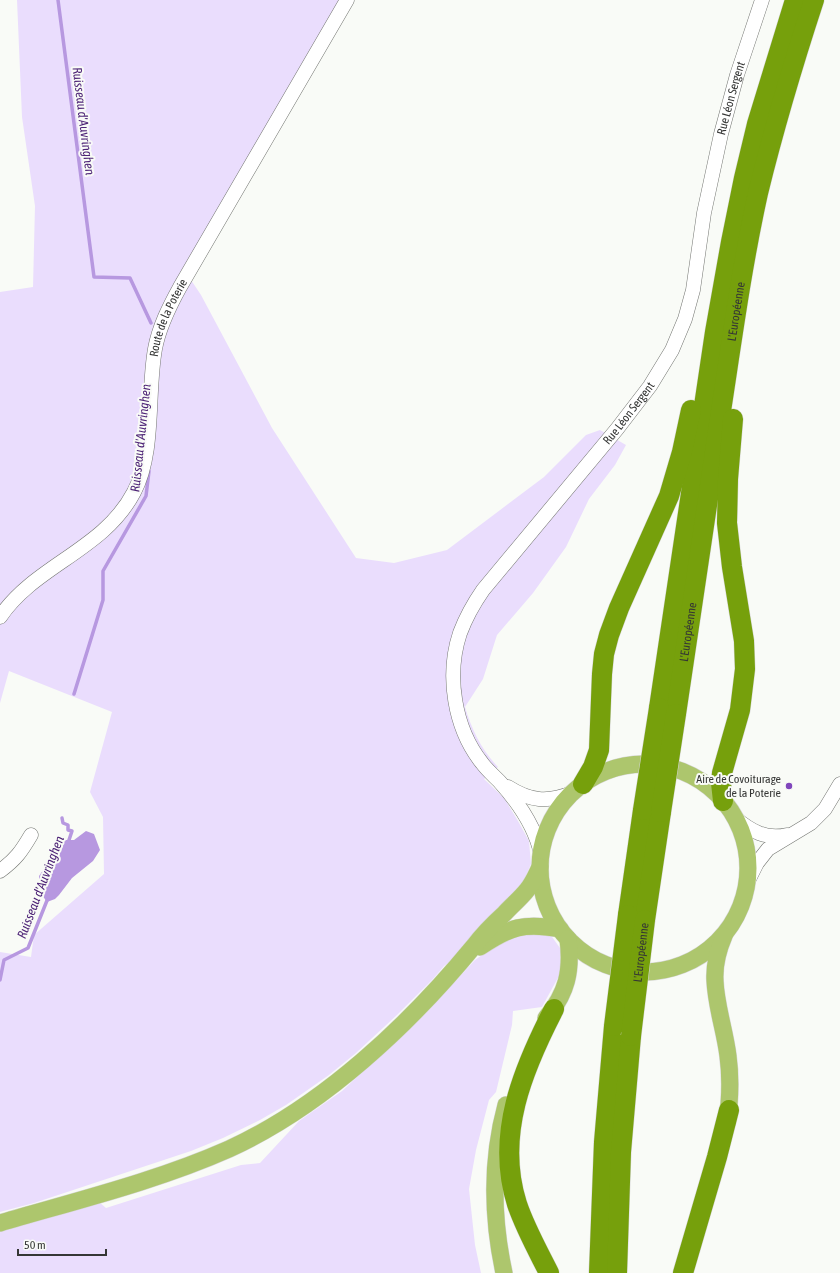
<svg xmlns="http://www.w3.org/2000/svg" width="840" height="1273" font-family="'Asap Condensed',sans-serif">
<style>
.green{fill:#eaddfd}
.water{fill:#b798e0}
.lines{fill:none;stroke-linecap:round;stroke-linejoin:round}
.stream{stroke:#b798e0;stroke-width:3.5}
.minor-casing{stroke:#737571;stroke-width:15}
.major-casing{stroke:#d7d7d7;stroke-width:18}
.highway-casing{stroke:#d7d7d7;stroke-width:21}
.minor{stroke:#fff;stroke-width:14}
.major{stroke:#adc66d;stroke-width:17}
.highway{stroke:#76a00c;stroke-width:20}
.highway-bridge-casing{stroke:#d7d7d7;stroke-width:21;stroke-linecap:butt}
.highway-bridge{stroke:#76a00c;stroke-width:20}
.poi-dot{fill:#8046bc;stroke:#f9fbf7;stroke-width:1.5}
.labels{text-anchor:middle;stroke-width:4;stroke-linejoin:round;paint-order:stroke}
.street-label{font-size:12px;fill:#353635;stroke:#f9fbf7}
.poi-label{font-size:12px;fill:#353635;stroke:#f9fbf7;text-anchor:end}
.water-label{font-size:13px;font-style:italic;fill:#4e2477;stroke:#f9fbf7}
</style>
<rect width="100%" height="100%" fill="#f9fbf7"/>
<g class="green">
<path d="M17,0h335l-161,280 10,15 71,133 84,130 38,5 53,-13 97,-73 42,-42 14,-5 26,15 -11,20 -26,34 -23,48 -33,46 -36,42 -14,44 -18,28c7,23 16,42 33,60l-14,12 20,19 14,23 11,20 2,23 -8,18 -71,78 -8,6 -12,14 -35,35 -41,38 -27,22 -43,30 -26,15 -37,18 -32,13 -157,52 -34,9v-260l31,5 3,-22 70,-61 -1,-57 -13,-25 22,-80 -103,-41 -9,32v-411l33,-5 2,-81 -13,-89z"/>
<path d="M526,932l24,2 10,14v26l-18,33 -29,4 -1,14 -16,67 -7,8 -13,50 -7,39 6,56 6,28h-481v-43l99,-28 7,6 135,-43 19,-2 39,-42 43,-30 83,-77 50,-54 25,-18z"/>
</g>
<path class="water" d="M86,831l8,3 6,16 -7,11 -21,17 -13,17 -4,4 -8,3 -5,-7 -3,-19 7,-10 15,-15 3,-11h10z"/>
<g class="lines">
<g class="stream">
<path d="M58,0l36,277 36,1 21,45"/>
<path d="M74,694l29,-94v-29l43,-75 3,-25"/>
<path d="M62,818l1,5 5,2v5l4,1 -4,12"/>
<path d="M0,980l4,-20 24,-12 20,-50"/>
</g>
<defs>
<g id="minor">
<path id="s1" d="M0,617c35,-52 104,-67 134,-125 21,-39 13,-99 21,-143 4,-22 14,-42 25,-62l167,-287"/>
<path d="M508,787c22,14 39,16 64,6"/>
<path d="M735,818c16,13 31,22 52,17"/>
<path id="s2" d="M541,854c-6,-28 -23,-52 -42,-73 -6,-6 -12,-11 -17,-18 -28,-35 -36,-88 -22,-130 6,-16 14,-30 23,-43l134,-161 33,-43 22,-36 13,-31 8,-29 11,-77 17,-79 16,-59 25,-75"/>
<path d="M0,871c16,-12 21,-19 31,-36"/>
<path d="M747,883l10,-20 11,-14 43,-26 14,-14 15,-25"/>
</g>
<g id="major">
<circle cx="644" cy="868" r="104"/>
<path d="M724,936c-6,14 -10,29 -9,45 1,25 10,50 13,75 3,22 2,45 -1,67"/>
<path d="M480,947c30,-20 44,-25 80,-18"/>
<path d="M546,1018c21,-25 26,-47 22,-79"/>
<path d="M0,1223c75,-22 157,-42 229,-74 94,-43 180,-124 245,-203 9,-12 19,-22 30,-32 7,-8 16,-15 23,-24 6,-7 9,-15 13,-23"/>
<path d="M504,1273c-12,-56 -13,-113 2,-168"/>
</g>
<g id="highway">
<path d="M659,708l56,-376 16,-90 13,-64 13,-54 38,-124"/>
<path id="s3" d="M676,714c14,-96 29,-193 43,-290 12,-77 22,-154 39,-231 16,-65 35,-129 56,-193"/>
<path d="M583,784l10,-17 6,-17 3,-76 2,-20 5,-19 10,-27 50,-112 13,-44 9,-42"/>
<path d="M723,801l-2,-18 1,-10 18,-63 5,-41 -1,-28 -12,-74 -5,-44 1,-44 5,-60"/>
<path d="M628,915l15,-105"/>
<path d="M645,920l16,-108"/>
<path d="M549,1273c-11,-22 -24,-45 -32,-69 -22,-69 6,-135 37,-195"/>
<path d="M599,1273l5,-131 10,-116"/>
<path d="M617,1273l4,-121 10,-116"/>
<path d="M683,1273l34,-116 12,-47"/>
</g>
</defs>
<use href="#minor" class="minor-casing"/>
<use href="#major" class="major-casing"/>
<use href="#highway" class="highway-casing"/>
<use href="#minor" class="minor"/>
<use href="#major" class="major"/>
<use href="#highway" class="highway"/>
<defs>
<g id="highway-bridge">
<path d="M643,810l16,-102"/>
<path d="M661,812l15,-98"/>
<path d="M614,1026l14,-111"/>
<path id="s4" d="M631,1036l14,-116"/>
</g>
</defs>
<use href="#highway-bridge" class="highway-bridge-casing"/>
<use href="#highway-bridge" class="highway-bridge"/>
</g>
<circle class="poi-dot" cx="789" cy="786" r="4"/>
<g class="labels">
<g class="street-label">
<text dy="4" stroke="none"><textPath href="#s2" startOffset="861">Rue Léon Sergent</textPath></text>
<text dy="4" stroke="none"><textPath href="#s3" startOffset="407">L'Européenne</textPath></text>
<text dy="4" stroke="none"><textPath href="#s1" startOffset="364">Route de la Poterie</textPath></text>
<text dy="4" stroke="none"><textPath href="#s2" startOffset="525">Rue Léon Sergent</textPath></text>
<text dy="4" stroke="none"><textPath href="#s3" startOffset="83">L'Européenne</textPath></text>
<text dy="4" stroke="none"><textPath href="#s4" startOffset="84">L'Européenne</textPath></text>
</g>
<g class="poi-label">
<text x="781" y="783">Aire de Covoiturage<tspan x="781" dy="14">de la Poterie</tspan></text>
</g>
<g class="water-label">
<text transform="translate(84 121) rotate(83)" y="5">Ruisseau d'Auvringhen</text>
<text transform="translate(140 438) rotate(-84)" y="5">Ruisseau d'Auvringhen</text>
<text transform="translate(40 887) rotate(-69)" y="5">Ruisseau d'Auvringhen</text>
</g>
</g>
<path d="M18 1249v6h88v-6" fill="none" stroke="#353635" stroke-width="2"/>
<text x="24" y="1249" font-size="12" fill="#353635" stroke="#f9fbf7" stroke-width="3" paint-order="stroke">50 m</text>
</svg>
